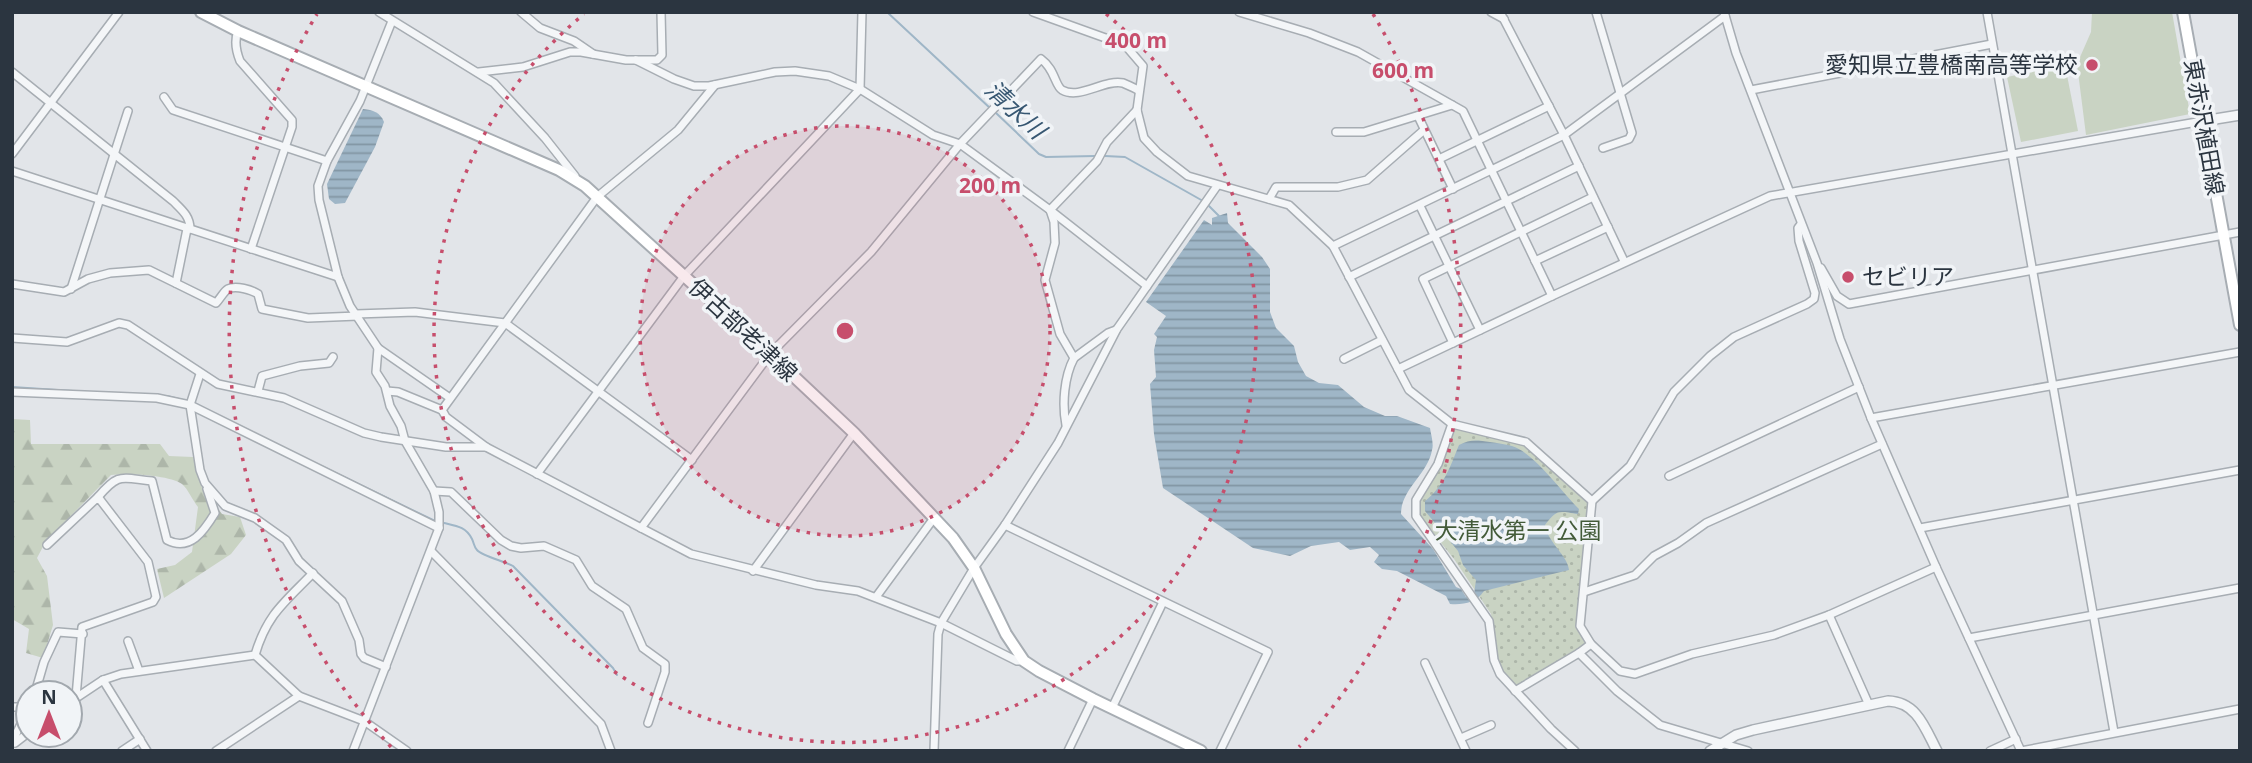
<svg xmlns="http://www.w3.org/2000/svg" width="2252" height="763" font-family="'Open Sans','Noto Sans JP',sans-serif">
<style>
.green{fill:#c9d3c3}
.forest{fill:url(#forest-firs)}
.park{fill:url(#park-dots)}
.water{fill:url(#water-rules)}
.lines{fill:none;stroke-linecap:round;stroke-linejoin:round}
.stream{stroke:#9fb6c7;stroke-width:2}
.minor-casing{stroke:#a7adb3;stroke-width:10}
.tertiary-casing{stroke:#a7adb3;stroke-width:12}
.secondary-casing{stroke:#a7adb3;stroke-width:14}
.minor{stroke:#f4f6f8;stroke-width:7}
.tertiary{stroke:#f4f6f8;stroke-width:9}
.secondary{stroke:#fff;stroke-width:10}
.ring{fill:none;stroke:#c74e6c;stroke-width:3.5;stroke-dasharray:3.5 7}
.poi-dot{fill:#c74e6c;stroke:#f1f4f7;stroke-width:2.5}
.labels{text-anchor:middle;stroke-width:7;stroke-linejoin:round;paint-order:stroke}
.poi-label{font-size:23px;fill:#2b3540;stroke:#f1f4f7;text-anchor:end}
.street-label{font-size:23px;fill:#2b3540;stroke:#f1f4f7}
.park-label{font-size:23px;fill:#435b39;stroke:#f1f4f7}
.water-label{font-size:24px;font-style:italic;fill:#375772;stroke:#f1f4f7}
.centre{fill:#c74e6c;stroke:#f1f4f7;stroke-width:3.5}
.ring-label{font-size:21px;text-anchor:middle;font-weight:bold;fill:#c74e6c;stroke:#f1f4f7;stroke-width:7;stroke-linejoin:round;paint-order:stroke}
</style>
<defs>
<pattern id="forest-firs" width="22" height="20" patternUnits="userSpaceOnUse" patternTransform="scale(1.75)"><rect width="22" height="20" fill="#c9d3c3"/><path d="M5 1l3.5 6h-7zM16 11l3.5 6h-7z" fill="#adb6a9"/></pattern>
<pattern id="park-dots" width="8" height="8" patternUnits="userSpaceOnUse" patternTransform="scale(1.75)"><rect width="8" height="8" fill="#c9d3c3"/><path d="M2 2h.1M6 6h.1" fill="none" stroke="#adb6a9" stroke-width="1.8" stroke-linecap="round"/></pattern>
<pattern id="water-rules" width="6" height="5" patternUnits="userSpaceOnUse" patternTransform="scale(1.75)"><rect width="6" height="5" fill="#9fb6c7"/><path d="M0 2.5h6" fill="none" stroke="#8295a3"/></pattern>
</defs>
<rect width="100%" height="100%" fill="#e2e5e9"/>
<g class="green">
<path d="M2092,12h80l18,102 -104,21 -9,-71 14,-32z"/>
<path d="M2065,65l13,66 -57,11 -14,-65z"/>
</g>
<path class="forest" d="M12,419l18,1 1,24h129l9,12 24,1 8,29 21,28 18,3 6,18 -15,19 -67,44 -7,-29 18,-4 17,-13 6,-45c-5,-6 -10,-18 -16,-23 -13,-9 -55,-11 -71,-9l-65,66 -9,17 10,18 6,49 -10,33 -17,-5 3,-24 -17,-10z"/>
<path class="park" d="M1455,429l66,13 68,60 -13,125 10,18 -71,41 -12,-13 -5,-10 -7,-49 -37,-55 -33,-41 -1,-19 19,-30z"/>
<g class="water">
<path d="M363,109c10,1 17,3 21,13l-9,25 -30,56 -10,1 -6,-5 -2,-15z"/>
<path d="M1227,213l1,10 34,34 8,12v43l6,16 18,18 4,16 8,14 13,7 19,2 26,22 21,9h12l33,12c1,7 4,16 2,22 -4,24 -31,39 -31,64l32,35 23,38 5,2 5,8 8,-3 2,-14 -13,-15 -5,-14 -33,-40v-10c19,-15 25,-34 34,-56 11,-6 18,-5 31,-3 7,1 15,2 22,4 21,6 50,46 67,63l-1,5c-20,-3 -21,-5 -33,11 3,18 23,31 24,45l-85,21c-8,12 -21,14 -34,13l-4,-8 -49,-25 -15,-2 -8,-7 5,-7 -9,-8 -20,3 -11,-8 -28,4 -21,10 -37,-8 -90,-60 -9,-54 -4,-50 6,-7 -2,-27 3,-13 -3,-3 12,-18 -20,-14 58,-82 8,5v-7z"/>
</g>
<g class="lines">
<g class="stream">
<path d="M887,12l104,97"/>
<path d="M996,113l43,41 7,3 49,-1"/>
<path d="M1105,156l20,1 78,44"/>
<path d="M1207,204l12,12"/>
<path d="M12,387l76,5"/>
<path d="M167,396l20,5"/>
<path d="M195,403l16,9"/>
<path d="M288,450l147,71"/>
<path d="M444,523c13,3 22,4 28,16 2,4 2,8 5,11 5,6 27,11 36,16l100,102 4,7"/>
</g>
<defs>
<g id="minor">
<path d="M379,12l115,71 51,55 30,38"/>
<path d="M521,12l19,16 34,13 19,13"/>
<path d="M1033,12l92,33 18,21 -6,44 7,28 13,14 31,24 101,29 44,41 76,144 43,34 74,18 66,59 -12,125 11,18 29,27 15,3 57,-20 82,-19 55,-20 107,-48"/>
<path d="M1239,12l70,21 49,19 105,59 89,185 218,-100 433,-75"/>
<path d="M1491,12l13,7"/>
<path d="M1500,12l64,123 60,126"/>
<path d="M1596,12l36,121 -3,6 -26,9"/>
<path d="M1724,12l12,41 81,210 23,76 31,79 65,149 85,184"/>
<path d="M1987,12l127,720"/>
<path d="M238,31c-4,10 -2,20 2,30l52,59v7l-41,122"/>
<path d="M636,60l38,19 20,7h15l66,-14 20,-1 34,5 31,13 73,46 27,9 90,66 97,76"/>
<path d="M12,72l161,129c9,9 17,15 17,28"/>
<path d="M479,72l44,-5 47,-15h11l45,8h31l5,-5 -1,-43"/>
<path d="M715,85l-37,45 -81,67 -155,213 4,7 40,30 205,107 125,31 42,6 83,32 76,38h7"/>
<path d="M1751,90l241,-46"/>
<path d="M164,97l9,13 154,51"/>
<path d="M1418,116l35,73"/>
<path d="M1336,132h28l88,-27"/>
<path d="M12,154l107,-142"/>
<path d="M1439,159l110,-53"/>
<path d="M12,171l326,106"/>
<path d="M1269,199l7,-12h62l29,-7 57,-50"/>
<path d="M1420,206l60,124"/>
<path d="M1050,210l4,12 1,21 -10,37 15,54 14,24c-10,19 -12,46 -8,67"/>
<path d="M1050,210l47,-49 10,-19 30,-32"/>
<path d="M1333,246l231,-111 161,-119"/>
<path d="M1535,261l73,-34"/>
<path d="M1821,268l16,28 12,8 391,-72"/>
<path d="M1349,277l230,-111"/>
<path d="M176,283l11,-54"/>
<path d="M12,284l52,8 24,-13 22,-6 39,-3 67,33c4,-4 8,-12 12,-14 8,-4 24,1 30,5l4,15 46,9 50,-2"/>
<path d="M71,289l57,-178"/>
<path d="M356,314l59,-2 90,11 187,137"/>
<path d="M12,338l55,4 52,-19 9,2 90,59 66,14 80,35 17,4 65,10h40"/>
<path d="M1453,343l-30,-64 170,-82"/>
<path d="M378,348l72,50"/>
<path d="M1074,358l34,-25 8,-3"/>
<path d="M1344,359l38,-19"/>
<path d="M1398,369l154,-73"/>
<path d="M200,374l-10,31 10,65 5,13 20,23 30,12 31,22 13,21 43,40 17,39 2,14 3,4 22,9"/>
<path d="M258,391l4,-15 38,-10 29,-3 4,-6"/>
<path d="M387,391l11,1 44,18"/>
<path d="M12,392l145,6 33,7 249,123"/>
<path d="M1871,418l369,-66"/>
<path d="M1452,424l-14,40 -22,36v16l73,105 5,39 6,14 51,55 24,22"/>
<path d="M537,474l147,-198 176,-187 2,-77"/>
<path d="M1669,476l190,-89"/>
<path d="M434,491l17,1 50,48 10,6 10,2 23,-2 32,14 16,26 34,23 17,39 22,16v8l-17,51"/>
<path d="M98,497c21,-25 23,-19 54,-16l15,59c23,12 37,-9 48,-27l-8,-24"/>
<path d="M1592,501l38,-35 44,-74 36,-36 24,-19 73,-33 7,-5 1,-6 -16,-52 -1,-13 3,-4"/>
<path d="M1005,525l263,127 -48,99"/>
<path d="M641,528l129,-174 101,-102 89,-108 81,-85c14,10 14,27 21,31 18,10 42,-11 61,-7 5,2 11,5 15,7"/>
<path d="M1920,528l320,-58"/>
<path d="M47,545l51,-48 50,65 8,35 -3,5 -71,25 -6,70"/>
<path d="M431,551l170,173 10,27"/>
<path d="M753,571l101,-138"/>
<path d="M1584,592l51,-17 19,-19 24,-13 28,-20 176,-79"/>
<path d="M876,597l58,-79"/>
<path d="M1829,615l40,90"/>
<path d="M1969,638l271,-50"/>
<path d="M128,641l11,30"/>
<path d="M1579,653l38,38 43,34 88,26"/>
<path d="M255,655c12,-41 30,-53 58,-82"/>
<path d="M1425,663l41,88"/>
<path d="M103,680l44,71"/>
<path d="M1515,691l64,-38 12,-9"/>
<path d="M35,693l9,-31 14,-30 25,2"/>
<path d="M70,702l33,-22 18,-6 134,-19 44,41 65,25 43,30"/>
<path d="M12,707h6l8,7"/>
<path d="M1112,708l51,-106"/>
<path d="M1461,738l30,-13"/>
<path d="M12,742l16,-32"/>
<path d="M15,743l13,-10"/>
<path d="M122,751l18,-12"/>
<path d="M216,751l83,-55"/>
<path d="M353,751l86,-223v-16l-5,-21 -29,-50 -4,-15 -11,-20 -5,-20 -9,-14 2,-24 -28,-42 -12,-29 -19,-77 -1,-14 9,-25 33,-60 32,-80"/>
<path d="M934,751l4,-117 3,-11 33,-55 31,-43 53,-82 59,-114 100,-143"/>
<path d="M1068,751l25,-52"/>
<path d="M1990,751l26,-12"/>
<path d="M2021,751l219,-42"/>
</g>
<g id="tertiary">
<path d="M2203,121l37,-6"/>
<path d="M1710,751l26,-16 17,-5 135,-29c29,1 37,27 49,50"/>
</g>
<g id="secondary">
<path d="M201,12l37,19 321,139 26,16 185,168 84,79 99,105 21,30 32,66 18,27 15,10 54,28 108,52"/>
<path d="M2183,12l57,313"/>
</g>
</defs>
<use href="#minor" class="minor-casing"/>
<use href="#tertiary" class="tertiary-casing"/>
<use href="#secondary" class="secondary-casing"/>
<use href="#minor" class="minor"/>
<use href="#tertiary" class="tertiary"/>
<use href="#secondary" class="secondary"/>
</g>
<circle cx="845" cy="331" r="205" fill="#c74e6c" fill-opacity=".12"/>
<g class="ring">
<circle cx="845" cy="331" r="205"/>
<path d="M1106 14A411 411 0 1 1 584 14"/>
<path d="M391 747A616 616 0 0 1 317 14M1373 14A616 616 0 0 1 1299 747"/>
</g>
<g class="poi-dot">
<circle cx="2092" cy="65" r="7"/>
<circle cx="1848" cy="277" r="7"/>
</g>
<g class="labels">
<g class="poi-label">
<text x="2078" y="73">愛知県立豊橋南高等学校</text>
<text x="1862" y="285" text-anchor="start">セビリア</text>
</g>
<g class="street-label">
<text transform="translate(2204 127) rotate(80)" y="8">東赤沢植田線</text>
<text transform="translate(743 330) rotate(43)" y="8">伊古部老津線</text>
</g>
<g class="park-label">
<text x="1518" y="539">大清水第一 公園</text>
</g>
<g class="water-label">
<text transform="translate(1015 110) rotate(43)" y="8">清水川</text>
</g>
</g>
<circle cx="845" cy="331" r="10" class="centre"/>
<g class="ring-label">
<text x="1136" y="48">400 m</text>
<text x="1403" y="78">600 m</text>
<text x="990" y="193">200 m</text>
</g>
<rect width="2252" height="763" fill="none" stroke="#2b3540" stroke-width="28"/>
<g transform="translate(49 714)"><circle r="33" fill="#f1f4f7" stroke="#a2a8ae" stroke-width="2"/>
<path d="M0-5L12 26L0 18L-12 26Z" fill="#c74e6c"/>
<text y="-10" font-size="19" font-weight="bold" text-anchor="middle" fill="#2b3540">N</text>
</g>
</svg>
